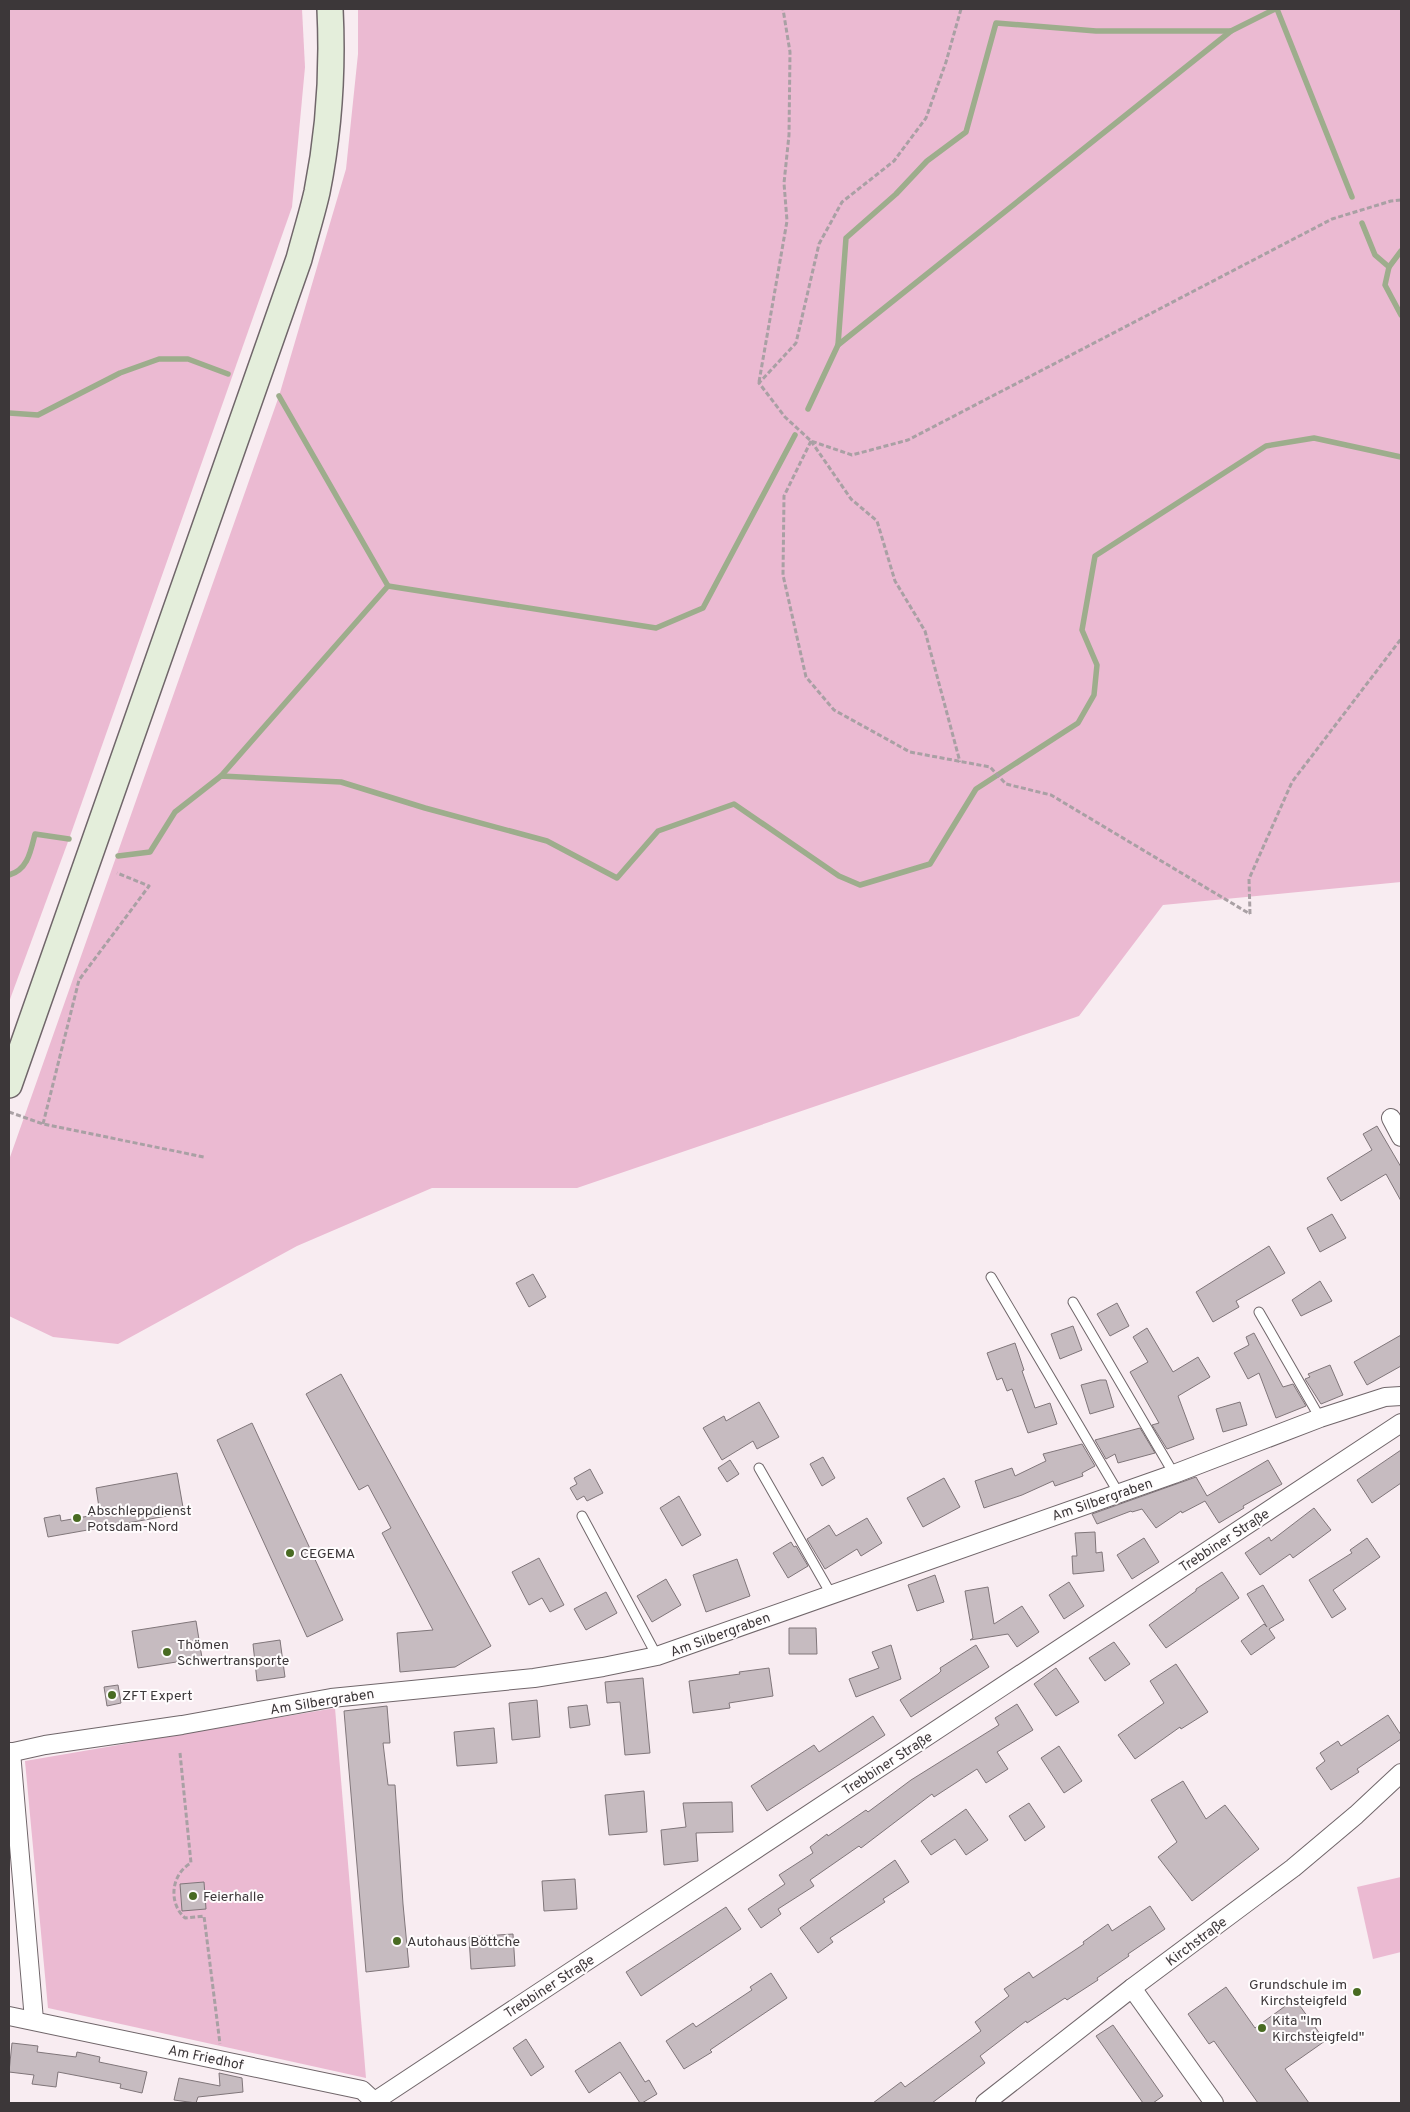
<svg xmlns="http://www.w3.org/2000/svg" width="1410" height="2112" font-family="Overpass,sans-serif">
<style>
.green{fill:#ebbad2}
.lines{fill:none;stroke-linecap:round;stroke-linejoin:round}
.stream{stroke:#9dad8c;stroke-width:5.5}
.building{fill:#c6bbc0;stroke:#80767a}
.lane-casing{stroke:#70666a;stroke-width:11}
.street-casing{stroke:#70666a;stroke-width:20}
.secondary-casing{stroke:#70666a;stroke-width:28}
.path{stroke:#a9a0a4;stroke-width:3;stroke-dasharray:5 2.5;stroke-linecap:butt}
.lane{stroke:#fff;stroke-width:9}
.street{stroke:#fff;stroke-width:18}
.secondary{stroke:#e4eedb;stroke-width:25}
.poi-dot{fill:#496b22;stroke:#fffcfd;stroke-width:2}
.labels{text-anchor:middle;stroke-width:4;stroke-linejoin:round;paint-order:stroke}
.street-label{font-size:14px;fill:#3c3739;stroke:#fffcfd}
.poi-label{font-size:14px;fill:#3c3739;stroke:#fffcfd;text-anchor:start}
</style>
<rect width="100%" height="100%" fill="#f8ecf1"/>
<g class="green">
<path d="M9,9h293l3,58 -13,140 -223,632 -60,163z"/>
<path d="M358,9h1043v873l-238,23 -84,111 -502,172h-145l-135,58 -179,98 -65,-7 -44,-21v-156l270,-764 67,-227 12,-115z"/>
<path d="M335,1708l31,370 -318,-70 -23,-247z"/>
<path d="M1401,1877v75l-28,7 -16,-72z"/>
</g>
<g class="lines">
<g class="stream">
<path d="M1277,9l75,188"/>
<path d="M1362,223l13,32 14,12"/>
<path d="M1401,251l-12,16 -4,18 16,30"/>
<path d="M838,345l8,-107 50,-44 31,-33 39,-29 30,-109 100,8h135"/>
<path d="M279,396l109,190"/>
<path d="M808,409l30,-64 393,-314 44,-22"/>
<path d="M9,413l29,2 82,-42 39,-14h29l40,15"/>
<path d="M221,776l167,-190 268,42 47,-20 92,-173"/>
<path d="M118,856l32,-4 25,-40 46,-36 120,6 84,26 122,33 70,37 41,-47 76,-27 105,72 21,9 70,-21 46,-75 102,-66 16,-28 3,-30 -15,-35 13,-74 171,-110 48,-8 87,19"/>
<path d="M9,875c19,-5 22,-25 26,-41l34,5"/>
</g>
</g>
<g class="building">
<path d="M1377,1126l24,41v34l-15,-27 -45,27 -14,-23 45,-28 -9,-16z"/>
<path d="M1332,1214l14,24 -26,14 -13,-24z"/>
<path d="M1269,1246l16,27 -49,28 3,6 -26,15 -17,-30z"/>
<path d="M533,1274l13,23 -17,10 -13,-24z"/>
<path d="M1320,1281l12,20 -31,15 -9,-16z"/>
<path d="M1117,1303l12,23 -19,10 -13,-22z"/>
<path d="M1073,1326l9,24 -22,9 -9,-25z"/>
<path d="M1147,1328l26,44 25,-15 12,20 -32,19 16,43 -27,10 -15,-24 7,-2 -29,-51 18,-10 -15,-25z"/>
<path d="M1254,1333l29,54 10,-3 13,22 -30,12 -17,-45 -11,6 -14,-26 15,-8 -3,-8z"/>
<path d="M1401,1335v31l-34,19 -13,-23z"/>
<path d="M1015,1343l9,27 -2,1 13,37 15,-5 7,21 -29,9 -16,-44 -5,2 -5,-13 -5,2 -10,-27z"/>
<path d="M1330,1365l13,30 -22,9 -16,-25 5,-2 -2,-3z"/>
<path d="M341,1374l150,272 -36,21 -55,5 -3,-39 36,-3 -51,-97 9,-5 -23,-43 -9,5 -53,-96z"/>
<path d="M1100,1380h6l8,27 -24,7 -9,-29z"/>
<path d="M759,1402l20,35 -22,12 -4,-8 -31,19 -19,-32 21,-12 2,5z"/>
<path d="M1240,1402l7,23 -24,7 -7,-23z"/>
<path d="M252,1423l91,197 -36,17 -90,-197z"/>
<path d="M1140,1428l15,25 -37,10 -3,-9 -9,5 -11,-19z"/>
<path d="M1082,1444l13,22 -13,7 1,3 -28,10 -2,-5 -31,14 -38,13 -9,-27 37,-13 3,8 31,-15 -3,-7z"/>
<path d="M1401,1450v33l-29,20 -15,-23z"/>
<path d="M823,1457l12,21 -13,8 -12,-22z"/>
<path d="M730,1460l9,14 -12,8 -9,-14z"/>
<path d="M1268,1460l14,24 -39,22 1,2 -25,15 -14,-22 -23,12 -1,-2 -25,17 -14,-19 -10,3 -1,-1 -34,13 -5,-10 104,-37 11,19z"/>
<path d="M590,1469l13,24 -16,8 -3,-5 -7,4 -7,-12 7,-4 -3,-6z"/>
<path d="M177,1473l7,40 -136,24 -4,-19 16,-3 1,6 39,-7 -4,-26z"/>
<path d="M944,1478l16,29 -37,20 -16,-29z"/>
<path d="M679,1496l22,39 -19,11 -22,-38z"/>
<path d="M1314,1508l17,22 -38,28 -3,-4 -30,21 -15,-22 24,-16 2,4z"/>
<path d="M867,1518l15,25 -21,13 -4,-7 -32,20 -18,-30 22,-14 7,11z"/>
<path d="M1095,1532l1,21 6,-1 2,19 -31,3 -1,-18h5l-2,-23z"/>
<path d="M1144,1538l15,24 -27,17 -15,-24z"/>
<path d="M1367,1538l13,19 -47,33 13,19 -14,9 -23,-38 43,-27 -2,-3z"/>
<path d="M791,1542l3,5 2,-1 12,20 -20,12 -15,-25z"/>
<path d="M539,1558l25,47 -14,7 -8,-14 -13,7 -17,-33z"/>
<path d="M737,1559l13,37 -44,16 -13,-37z"/>
<path d="M1222,1572l17,26 -73,50 -17,-23 47,-34v-2z"/>
<path d="M935,1575l9,27 -27,9 -9,-26z"/>
<path d="M666,1579l15,26 -29,17 -15,-26z"/>
<path d="M1069,1582l15,24 -20,13 -15,-24z"/>
<path d="M1263,1585l21,35 -15,9 6,9 -24,17 -10,-14 23,-17 3,3 -20,-33z"/>
<path d="M988,1587l6,37 28,-18 17,26 -22,15 -9,-13 -38,6 3,-2 -8,-47z"/>
<path d="M606,1592l11,21 -31,17 -12,-21z"/>
<path d="M196,1621l6,37 -64,10 -6,-37z"/>
<path d="M789,1628h27l1,26h-28z"/>
<path d="M280,1640l5,37 -28,4 -4,-37z"/>
<path d="M1114,1642l16,22 -25,17 -16,-23z"/>
<path d="M891,1645l10,34 -45,18 -7,-18 30,-11 -7,-16z"/>
<path d="M976,1645l13,22 -78,50 -11,-17 38,-26 3,-3 -1,-3z"/>
<path d="M1176,1664l32,48 -27,17 -1,-2 -45,32 -17,-24 46,-32 -14,-22z"/>
<path d="M769,1668l4,28 -44,7 1,5 -37,5 -4,-32 51,-7 -1,-2z"/>
<path d="M1056,1668l23,34 -23,14 -22,-32z"/>
<path d="M643,1678l7,75 -25,2 -5,-53 -13,1 -2,-21z"/>
<path d="M118,1685l3,18 -14,3 -3,-19z"/>
<path d="M537,1700l3,37 -28,3 -3,-37z"/>
<path d="M1017,1704l16,26 -36,22 11,17 -22,14 -9,-14 -43,28 -2,-3 -71,54 -2,-2 -49,34 4,6 -36,23 3,5 -20,14 -13,-19 37,-25 -6,-9 34,-22 -3,-6 17,-13 1,2 38,-26 2,2 43,-32 88,-55 -4,-7z"/>
<path d="M587,1705l3,20 -20,3 -2,-21z"/>
<path d="M387,1706l3,37h-7l5,42h7l8,119 6,63 -43,5 -22,-261z"/>
<path d="M1388,1715l13,20v4l-44,30 2,3 -28,18 -15,-22 9,-7 -5,-8 18,-12 3,5z"/>
<path d="M873,1716l12,19 -118,76 -16,-25 63,-41 5,7z"/>
<path d="M494,1728l3,35 -40,3 -3,-34z"/>
<path d="M1059,1746l23,35 -18,12 -23,-35z"/>
<path d="M1183,1781l23,38 19,-14 34,44 -67,52 -34,-44 19,-15 -26,-42z"/>
<path d="M644,1791l3,41 -38,3 -4,-40z"/>
<path d="M732,1802l1,30 -37,1 2,28 -34,4 -3,-35 25,-3 -3,-24z"/>
<path d="M1029,1803l16,24 -20,14 -16,-25z"/>
<path d="M966,1809l22,31 -22,15 -11,-16 -24,16 -10,-14z"/>
<path d="M895,1860l14,22 -26,17 2,3 -55,36 3,4 -15,11 -18,-25z"/>
<path d="M575,1879l2,30 -33,2 -2,-30z"/>
<path d="M204,1882l2,27 -24,2 -2,-27z"/>
<path d="M1150,1906l15,23 -37,25 1,2 -32,22 1,2 -31,20 -2,-2 -38,25 -1,-2 -46,35 5,7 -53,40h-59l28,-21 4,5 76,-56 -6,-9 34,-26 -5,-7 25,-17 4,6 51,-34 -1,-2 25,-18 4,7z"/>
<path d="M726,1907l15,22 -100,67 -15,-24z"/>
<path d="M513,1934l2,32 -44,3 -2,-32z"/>
<path d="M771,1973l16,25 -77,52 2,2 -28,17 -18,-28 27,-18 3,4 56,-37 -2,-3z"/>
<path d="M1226,1987l29,41 40,-29 30,42 -40,28 24,34h-51l-44,-62 -5,3 -21,-30z"/>
<path d="M1113,2025l50,71 -10,7h-10l-47,-67z"/>
<path d="M526,2039l18,28 -13,9 -18,-28z"/>
<path d="M620,2042l25,40 4,-2 8,14 -15,9h-2l-20,-31 -31,21 -14,-22z"/>
<path d="M12,2043l26,3 -1,6 39,5 1,-5 23,5 -1,5 48,10 -5,21 -22,-5 1,-4 -63,-12 -2,15 -24,-3 2,-9 -25,-3z"/>
<path d="M219,2073l23,5 1,14 -45,5 -2,6 -22,-3 5,-22 41,8z"/>
</g>
<g class="lines">
<defs>
<g id="lane">
<path d="M991,1277l127,215"/>
<path d="M1073,1302l101,172"/>
<path d="M1259,1312l61,106"/>
<path d="M759,1468l72,126"/>
<path d="M582,1516l75,140"/>
</g>
<g id="street">
<path d="M1391,1118l10,19"/>
<path d="M11,1752l23,268"/>
<path d="M9,1753l36,-8 137,-20 149,-27 203,-20 69,-11 54,-11 517,-182 146,-56 65,-21 16,-1"/>
<path d="M1132,1988l82,115"/>
<path d="M9,2016l353,74 13,12"/>
<path d="M372,2103l1029,-680"/>
<path d="M985,2103l147,-115 161,-120 63,-53 45,-42"/>
</g>
<path id="secondary" d="M9,1085l290,-826c6,-23 13,-45 18,-67 12,-60 16,-122 13,-183"/>
</defs>
<use href="#lane" class="lane-casing"/>
<use href="#street" class="street-casing"/>
<use href="#secondary" class="secondary-casing"/>
<g class="path">
<path d="M961,9l-15,53 -20,56 -32,43 -52,41 -23,42 -23,99 -37,40 26,34 26,24 41,14 56,-15 424,-221 59,-18 10,-1"/>
<path d="M759,382l28,-161 -3,-38 5,-48 1,-83 -7,-43"/>
<path d="M811,441l-27,55 -1,79 23,102 28,33 76,42 80,15 16,17 45,11 199,119"/>
<path d="M811,441l40,58 26,22 18,60 30,50 35,131"/>
<path d="M1250,914l-1,-35 43,-97 109,-143"/>
<path d="M9,1112l34,12 161,33"/>
<path d="M43,1124l36,-144 70,-94 -32,-13"/>
<path d="M180,1753l11,110c-20,11 -23,40 -6,55l19,-2 16,128"/>
</g>
<use href="#lane" class="lane"/>
<use href="#street" class="street"/>
<use href="#secondary" class="secondary"/>
</g>
<g class="poi-dot">
<circle cx="77" cy="1518" r="5"/>
<circle cx="290" cy="1553" r="5"/>
<circle cx="167" cy="1652" r="5"/>
<circle cx="112" cy="1695" r="5"/>
<circle cx="193" cy="1896" r="5"/>
<circle cx="397" cy="1941" r="5"/>
<circle cx="1357" cy="1992" r="5"/>
<circle cx="1262" cy="2028" r="5"/>
</g>
<g class="labels">
<g class="street-label">
<text transform="translate(1102 1499) rotate(-19)" y="5">Am Silbergraben</text>
<text transform="translate(1224 1540) rotate(-33)" y="5">Trebbiner Straße</text>
<text transform="translate(720 1634) rotate(-20)" y="5">Am Silbergraben</text>
<text transform="translate(322 1701) rotate(-9)" y="5">Am Silbergraben</text>
<text transform="translate(887 1763) rotate(-33)" y="5">Trebbiner Straße</text>
<text transform="translate(1196 1941) rotate(-37)" y="5">Kirchstraße</text>
<text transform="translate(549 1986) rotate(-33)" y="5">Trebbiner Straße</text>
<text transform="translate(206 2057) rotate(12)" y="5">Am Friedhof</text>
</g>
<g class="poi-label">
<text x="87" y="1515">Abschleppdienst<tspan x="87" dy="16">Potsdam-Nord</tspan></text>
<text x="300" y="1558">CEGEMA</text>
<text x="177" y="1649">Thömen<tspan x="177" dy="16">Schwertransporte</tspan></text>
<text x="122" y="1700">ZFT Expert</text>
<text x="203" y="1901">Feierhalle</text>
<text x="407" y="1946">Autohaus Böttche</text>
<text x="1347" y="1989" text-anchor="end">Grundschule im<tspan x="1347" dy="16">Kirchsteigfeld</tspan></text>
<text x="1272" y="2025">Kita "Im<tspan x="1272" dy="16">Kirchsteigfeld"</tspan></text>
</g>
</g>
<rect width="1410" height="2112" fill="none" stroke="#3c3739" stroke-width="20"/>
</svg>
